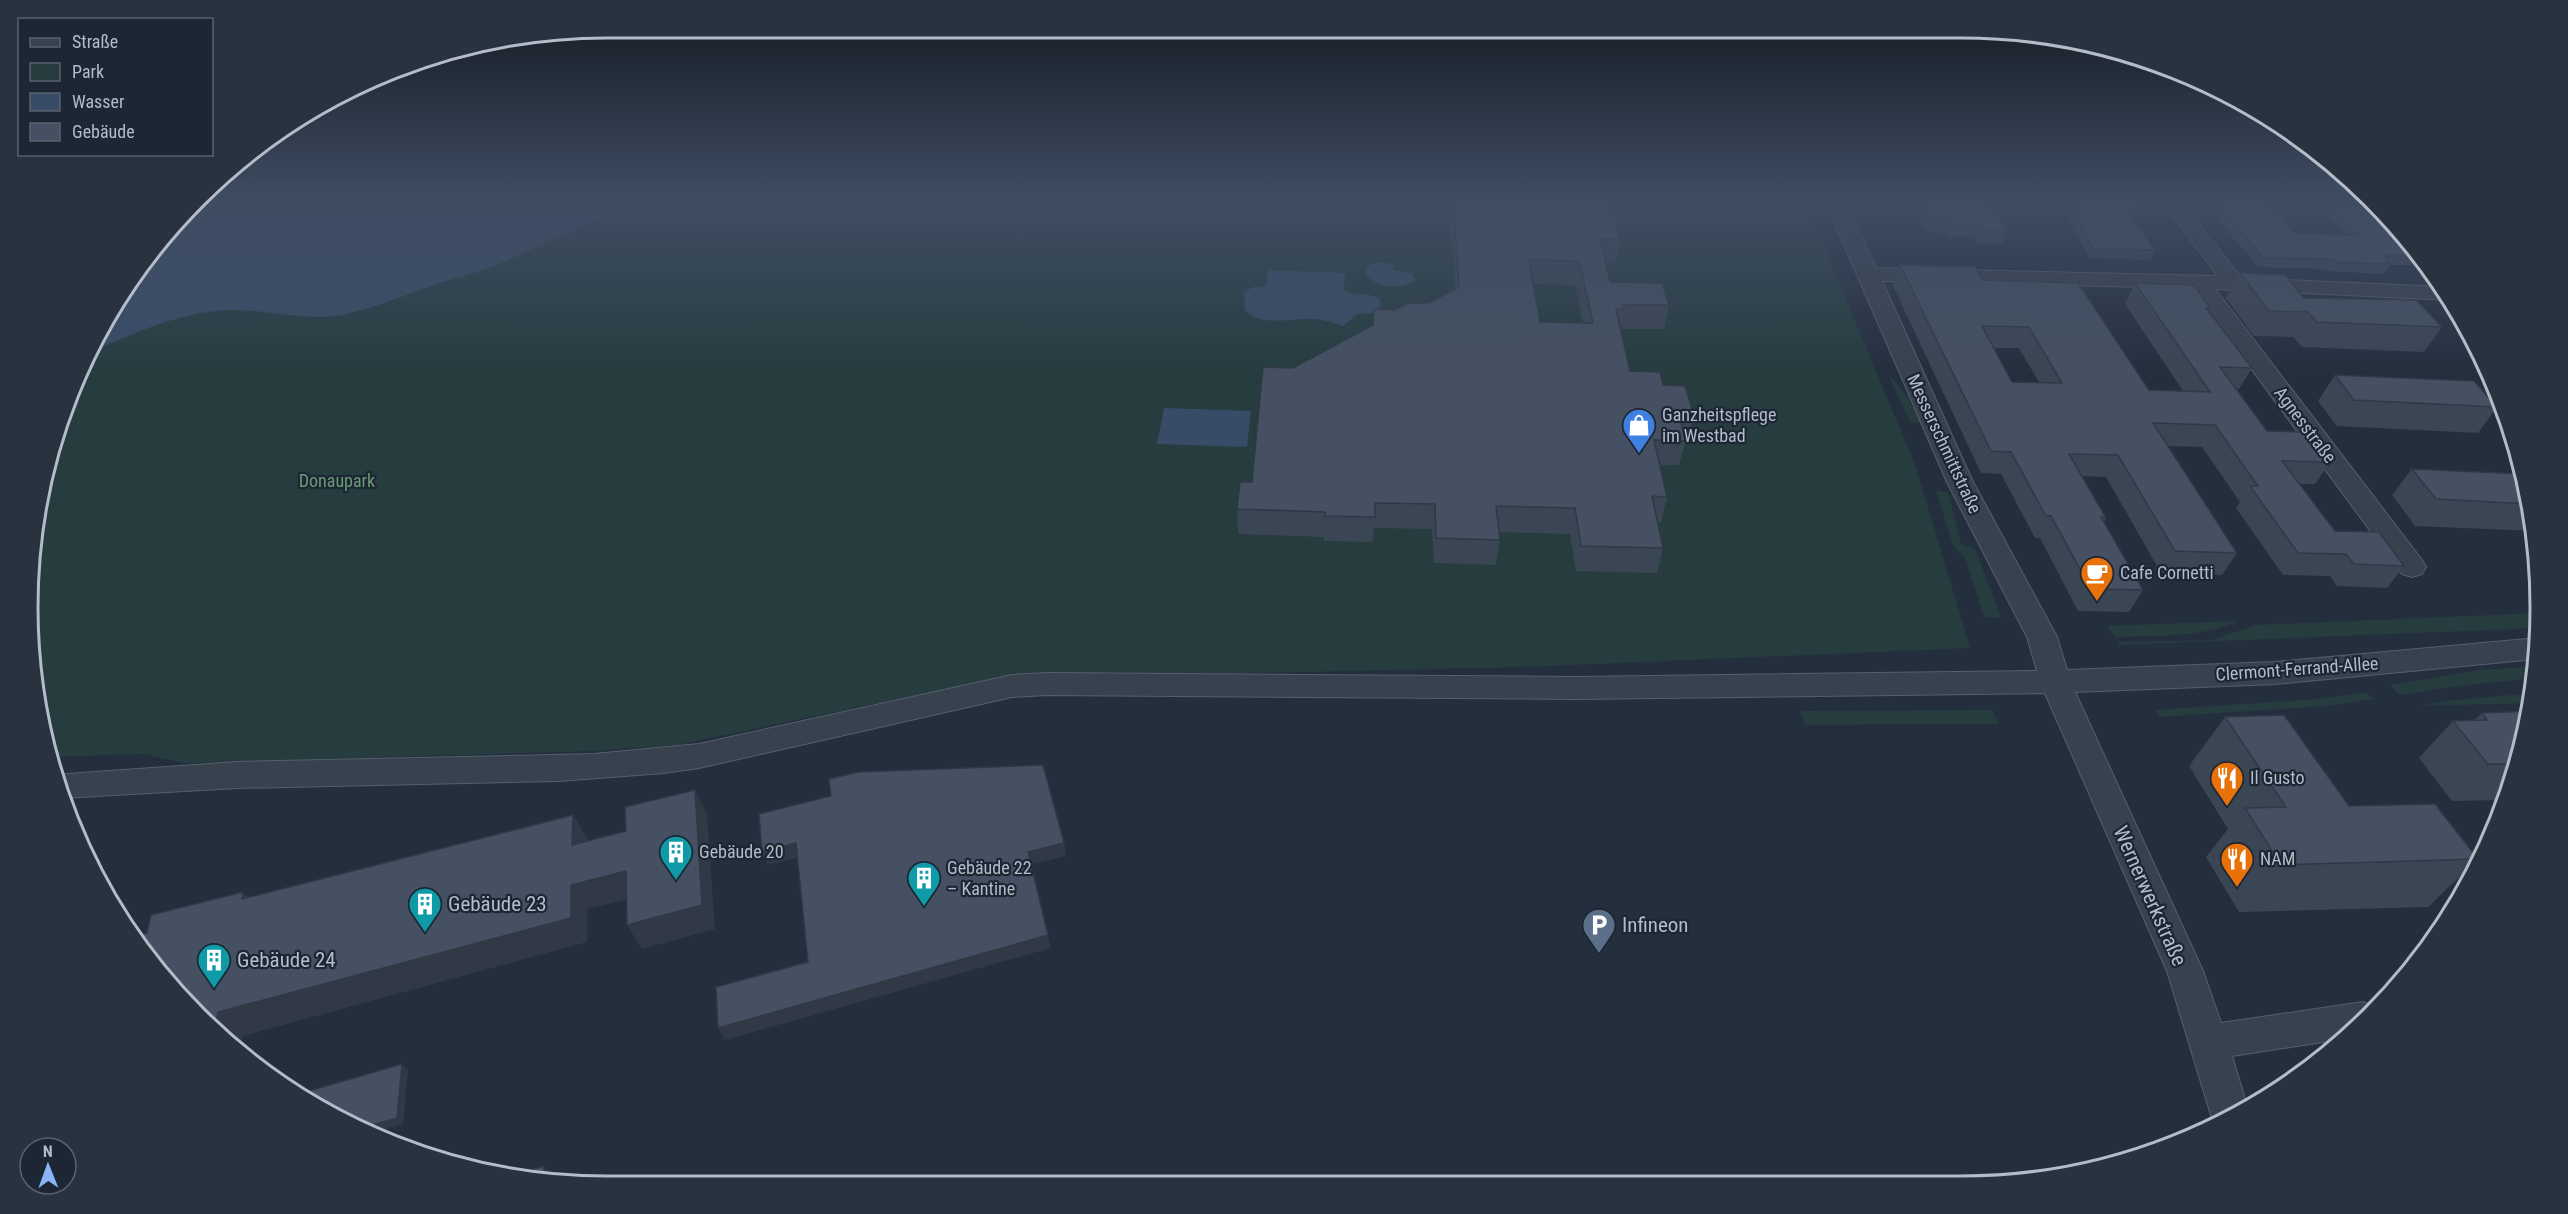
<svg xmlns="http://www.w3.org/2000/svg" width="2568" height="1214" font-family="'Roboto Condensed',sans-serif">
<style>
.green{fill:#263c3f}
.water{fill:#394c67}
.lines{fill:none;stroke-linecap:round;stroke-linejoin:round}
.minor-casing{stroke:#565f6c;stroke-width:2}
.minor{fill:#38414e;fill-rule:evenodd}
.wall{fill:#3b4654;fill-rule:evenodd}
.shaded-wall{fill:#303945}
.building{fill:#455162;stroke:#303945;stroke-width:1.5;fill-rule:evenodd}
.labels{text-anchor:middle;stroke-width:4.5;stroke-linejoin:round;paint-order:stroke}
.poi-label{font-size:18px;fill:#b4bcc9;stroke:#1d2633;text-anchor:start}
.street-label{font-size:18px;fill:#b4bcc9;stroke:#1d2633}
.park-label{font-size:18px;fill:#6b9a76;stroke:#1d2633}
.near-street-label{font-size:21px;fill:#b4bcc9;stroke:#1d2633}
.near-poi-label{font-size:21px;fill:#b4bcc9;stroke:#1d2633;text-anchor:start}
.rim{fill:none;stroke:#b4bcc9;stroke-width:3}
</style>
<rect width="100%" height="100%" fill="#242f3e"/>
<g class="green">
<path d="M202,203h1604l110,264 54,181 -445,19 -263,6h-238l-347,72 -84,6 -409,12 -41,-9 -96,3 -15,-75 6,-188 33,-109 54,-100z"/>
<path d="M1887,372l20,24 14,27 -11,-1z"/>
<path d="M1936,491l12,1 13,52 14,4 26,70 -17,-1 -18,-57 -14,-17z"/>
<path d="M2540,613l-1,15 -420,17 -1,-3 94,-2 43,-15z"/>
<path d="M2238,621c-39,17 -81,15 -123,16l-8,-11z"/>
<path d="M2535,666l-1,12 -92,10 -42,7 -10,-10 90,-15z"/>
<path d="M2366,692l8,7 -48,7 -167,11 -4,-7 163,-11z"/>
<path d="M2533,693l-1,10 -112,3 26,-5z"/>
<path d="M1992,710l7,14 -194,1 -5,-14z"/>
</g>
<g class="water">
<path d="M202,203h429c-46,21 -91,44 -137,63 -18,8 -38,11 -57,18 -32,11 -62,24 -95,31 -38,7 -76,-6 -114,-5 -49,2 -94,24 -139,42l36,-67z"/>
<path d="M1379,262l16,2 -2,6 18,3 5,6c-13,12 -38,9 -49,-3l-1,-7 5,-5z"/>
<path d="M1268,270l77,3 -1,17c12,8 25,0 36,10l1,7 -9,6 -15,1 -14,12c-11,-4 -21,-7 -32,-7 -22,-1 -51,9 -67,-10l1,-11 -2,-5 10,-6 13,-1z"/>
<path d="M1164,408l87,3 -4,36 -90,-3z"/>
</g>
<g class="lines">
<defs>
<path id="minor" d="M1826,203h20l30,65 342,8 -55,-73h20l58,75 204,9 6,13 -236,-11 207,271 4,7 -4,7 -10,3 -10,-3 -210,-286 -310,-7 91,201 84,155 10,33 208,-8 263,-24 -2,21 -261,25 -200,8 128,279 18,52 142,-21 12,5 -33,32 -110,17 15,50 -33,19 -47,-154 -122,-278 -469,6 -529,-4 -35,2 -313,71 -35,5 -105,8 -322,7 -175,10 -9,-23 184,-13 357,-8 105,-10 313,-69 35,-2 529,4 461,-6 -10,-34 -80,-155z"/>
</defs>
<use href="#minor" class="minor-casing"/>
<use href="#minor" class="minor"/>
</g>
<g class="wall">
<path d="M1451,203h160l9,36 -5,24h-9l4,19 59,23 -5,24h-44l10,42 33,14 31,31 -7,24h-1l-7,25h-19l7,32 -6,25h-3l5,26 -6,25 -81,-2 -6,-37 -71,-2 1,8 -4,25 -62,-2 -2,-34 -58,-1 -1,14 -49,-1v-4l-86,-3 -1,-25 15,-27 41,-114 80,-42 21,-16 35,-7 26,-13 -5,-71zM1533,284l42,1 8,38 -43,-1z"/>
<path d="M1918,203h71l18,29 -5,12h-25l-4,-7 -25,-1 -2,-3 -18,-1 -13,-21z"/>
<path d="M2066,203h83l-1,3 -16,12 23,32 -5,10 -61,-2 -23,-45 3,-6z"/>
<path d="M2204,203h63l27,30 52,2 -19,-19 5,-9 45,1 -5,-5h4l51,62h-37l-6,9 -56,-3 -2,-2 -68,-2z"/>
<path d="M1900,265l83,15 166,110 34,1 -58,-87 10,-21 75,25 -1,3 43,57 -13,21h-3l31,42 63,31 -15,22h-16l36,47 69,35 -17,22 -50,-2 -7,-10 -47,-1 -47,-67 4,-6 -38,-55 -34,-1 69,107 -15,22 -61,-2 -55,-96 -24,-1 24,42 -3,4 40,68 -14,22 -51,-1 -38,-73h-5l-34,-64 -20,-1 -88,-187zM1994,348h25l20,34h-27z"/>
<path d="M2240,273l64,25 138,29 -18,25 -122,-5 -9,-10 -39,-1 -28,-38z"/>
<path d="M2335,375l162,32 -19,26 -141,-7 -19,-25z"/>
<path d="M2412,469l118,25 4,37 -119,-5 -23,-31z"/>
<path d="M2531,706l-1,14 -24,80 -54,1 -33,-43 34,-37 22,-1 7,-7 44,-1z"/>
<path d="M2225,717l124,89 129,53 -50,48 -189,5 -33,-55 22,-28 -39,-63z"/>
</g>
<g class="shaded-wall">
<path d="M2144,203h5l-1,3 -24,17 5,-9z"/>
<path d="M695,790l12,25 8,114 -73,20 -15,-24z"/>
<path d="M573,815l15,25v30l-16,-25z"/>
<path d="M796,843l5,14 -33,8 -6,-13z"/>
<path d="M1064,843l2,13 -36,9 -2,-13z"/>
<path d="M626,871l15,25 -54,13v33l-344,94 -3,16 -26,-21 4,-19 353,-127z"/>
<path d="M243,892l23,25 -24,-18z"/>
<path d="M1048,935l3,13 -326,92 -7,-12z"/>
<path d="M402,1064l6,6 -5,54 -34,10 -10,-5z"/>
<path d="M544,1166l15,16 -15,-1z"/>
</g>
<g class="building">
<path d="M1453,203h158l9,36h-20l10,43 52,1 7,22h-46l1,4h-8l14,62 30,1 3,13 22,1 9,30 -15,-1 7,26 -32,-1 13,57 -15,-1 11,52 -82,-2 -6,-38 -79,-2 4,34 -64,-2 -1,-34 -60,-1v14l-50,-1v-4l-88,-3 3,-27h12l11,-115 30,1 80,-43 1,-16 20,1 14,-7h21l30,-16zM1529,260l50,1 14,62 -53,-1z"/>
<path d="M1923,203h66l18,29 -25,-1 -4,-7 -25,-1 -2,-3h-18z"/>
<path d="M2076,203h68l-15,11 26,36 -62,-1 -23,-45h7z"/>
<path d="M2217,203h50l27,30 67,3 -29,-29 48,1 39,48h-36l7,8 -56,-2 -2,-3 -68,-1z"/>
<path d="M1900,265l75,2 8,13 95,3 71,107 61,2 -75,-109 59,2 16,23h-4l46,60 -32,-1 47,64 39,1 24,30 -48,-1 53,70 44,1 25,34 -50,-2 -8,-10 -48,-1 -48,-67h8l-43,-61 -62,-2 84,130 -62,-2 -57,-96 -49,-1 37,64 -5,-1 42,73 -52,-1 -40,-73h-5l-35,-64 -20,-1zM1982,326l47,1 33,56 -50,-1z"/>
<path d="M2240,273l45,2 19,23 112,2 26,27 -125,-5 -9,-10 -39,-1z"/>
<path d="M2335,375l139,6 23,26 -143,-7z"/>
<path d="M2412,469l112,5 6,20 1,10 -95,-5z"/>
<path d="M2531,711l-1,9 -13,44h-29l-35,-43 34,-1 -5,-7z"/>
<path d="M2284,715l65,91 86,-2 43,55 -197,6 -36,-57 41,-1 -61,-90z"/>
<path d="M1043,765l21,78 -36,9 20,83 -330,93 -2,-41 92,-25 -12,-119 -34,9 -3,-38 72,-18 -2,-17 30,-7z"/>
<path d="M695,790l7,115 -75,20 -1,-54 -55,14v33l-353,94 -4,19 -17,-14 -59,-82 9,-2 4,-18 92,-23 -1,7 331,-84 -1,30 54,-14 -1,-24z"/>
<path d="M402,1064l-5,54 -38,11 -64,-34z"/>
<path d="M544,1166v15l-37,-4z"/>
<path d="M1671,1180l2,3h-12z"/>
</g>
<linearGradient id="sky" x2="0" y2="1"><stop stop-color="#141a22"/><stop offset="0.54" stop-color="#3f4d63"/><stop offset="1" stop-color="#3f4d63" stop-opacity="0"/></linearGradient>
<rect width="2568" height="373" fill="url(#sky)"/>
<defs>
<symbol id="shop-pin" viewBox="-11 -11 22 30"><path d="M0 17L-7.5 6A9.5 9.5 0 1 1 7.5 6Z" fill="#3f7fe0" stroke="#1d2633"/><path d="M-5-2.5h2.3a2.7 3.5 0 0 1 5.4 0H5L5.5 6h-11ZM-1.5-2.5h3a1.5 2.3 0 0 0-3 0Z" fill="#fff"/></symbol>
<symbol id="cafe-pin" viewBox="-11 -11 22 30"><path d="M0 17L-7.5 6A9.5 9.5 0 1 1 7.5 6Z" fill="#e8710a" stroke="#1d2633"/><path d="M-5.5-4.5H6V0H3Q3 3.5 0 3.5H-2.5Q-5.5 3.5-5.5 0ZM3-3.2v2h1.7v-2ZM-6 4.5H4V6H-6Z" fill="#fff"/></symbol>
<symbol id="restaurant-pin" viewBox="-11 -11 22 30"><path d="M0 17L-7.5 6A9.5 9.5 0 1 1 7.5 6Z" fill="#e8710a" stroke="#1d2633"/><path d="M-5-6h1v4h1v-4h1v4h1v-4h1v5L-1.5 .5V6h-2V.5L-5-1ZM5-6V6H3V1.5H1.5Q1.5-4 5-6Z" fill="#fff"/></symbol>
<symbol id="building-pin" viewBox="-11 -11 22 30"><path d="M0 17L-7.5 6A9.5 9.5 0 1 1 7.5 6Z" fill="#0f9aa8" stroke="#1d2633"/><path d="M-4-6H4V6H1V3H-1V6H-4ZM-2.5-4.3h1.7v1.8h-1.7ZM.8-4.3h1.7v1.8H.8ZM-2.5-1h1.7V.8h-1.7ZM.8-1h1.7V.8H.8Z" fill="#fff"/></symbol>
<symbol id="parking-pin" viewBox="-11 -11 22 30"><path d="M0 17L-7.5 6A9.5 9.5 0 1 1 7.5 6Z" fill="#5c6f8a" stroke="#1d2633"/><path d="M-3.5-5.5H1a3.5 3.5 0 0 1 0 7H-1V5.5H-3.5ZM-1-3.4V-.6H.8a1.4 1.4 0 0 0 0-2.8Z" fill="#fff"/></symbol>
</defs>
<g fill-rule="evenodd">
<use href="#shop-pin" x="1620" y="406" width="38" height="52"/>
<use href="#cafe-pin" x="2078" y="554" width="38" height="52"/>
<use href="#restaurant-pin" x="2208" y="759" width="38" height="52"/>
<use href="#building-pin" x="657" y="833" width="38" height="52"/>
<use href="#restaurant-pin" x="2218" y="840" width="38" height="52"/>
<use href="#building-pin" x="905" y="859" width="38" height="52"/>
<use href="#building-pin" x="406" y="885" width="38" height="52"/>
<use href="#parking-pin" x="1580" y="906" width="38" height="52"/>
<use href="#building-pin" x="195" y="941" width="38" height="52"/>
</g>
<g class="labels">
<g class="poi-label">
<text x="1662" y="421">Ganzheitspflege<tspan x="1662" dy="21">im Westbad</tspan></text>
<text x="2120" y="579">Cafe Cornetti</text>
<text x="2250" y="784">Il Gusto</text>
<text x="699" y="858">Gebäude 20</text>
<text x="2260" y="865">NAM</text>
<text x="947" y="874">Gebäude 22<tspan x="947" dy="21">– Kantine</tspan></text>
</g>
<g class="street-label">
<text transform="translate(2305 425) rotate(53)" y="6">Agnesstraße</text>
<text transform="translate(1944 444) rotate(65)" y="6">Messerschmittstraße</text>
<text transform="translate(2297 669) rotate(-4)" y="6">Clermont-Ferrand-Allee</text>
</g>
<g class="park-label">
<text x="337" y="487">Donaupark</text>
</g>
<g class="near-street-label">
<text transform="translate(2150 896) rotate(66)" y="7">Wernerwerkstraße</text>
</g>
<g class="near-poi-label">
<text x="448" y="911">Gebäude 23</text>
<text x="1622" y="932">Infineon</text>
<text x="237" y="967">Gebäude 24</text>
</g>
</g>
<path d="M0 0H2568V1214H0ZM607 38H1961A569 569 0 0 1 2530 607V607A569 569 0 0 1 1961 1176H607A569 569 0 0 1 38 607V607A569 569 0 0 1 607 38Z" fill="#29323f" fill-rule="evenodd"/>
<path class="rim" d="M607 38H1961A569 569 0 0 1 2530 607V607A569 569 0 0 1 1961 1176H607A569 569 0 0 1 38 607V607A569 569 0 0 1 607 38Z"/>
<rect x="18" y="18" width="195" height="138" fill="#1d2633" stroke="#59626f" stroke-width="1.5"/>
<rect x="30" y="38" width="30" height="9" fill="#38414e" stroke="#59626f" stroke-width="1.5"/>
<text x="72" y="48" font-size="18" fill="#b4bcc9">Straße</text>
<rect x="30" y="63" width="30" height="18" fill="#263c3f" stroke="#59626f" stroke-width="1.5"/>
<text x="72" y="78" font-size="18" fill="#b4bcc9">Park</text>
<rect x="30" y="93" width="30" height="18" fill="#394c67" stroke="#59626f" stroke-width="1.5"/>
<text x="72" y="108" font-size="18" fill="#b4bcc9">Wasser</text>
<rect x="30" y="123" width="30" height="18" fill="#455162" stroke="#59626f" stroke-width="1.5"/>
<text x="72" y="138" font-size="18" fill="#b4bcc9">Gebäude</text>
<g transform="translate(48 1166) rotate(359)"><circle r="28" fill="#1d2633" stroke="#59626f" stroke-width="1.5"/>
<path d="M0-4.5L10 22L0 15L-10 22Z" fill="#8ab4f8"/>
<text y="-9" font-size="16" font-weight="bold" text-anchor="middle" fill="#b4bcc9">N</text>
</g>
</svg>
